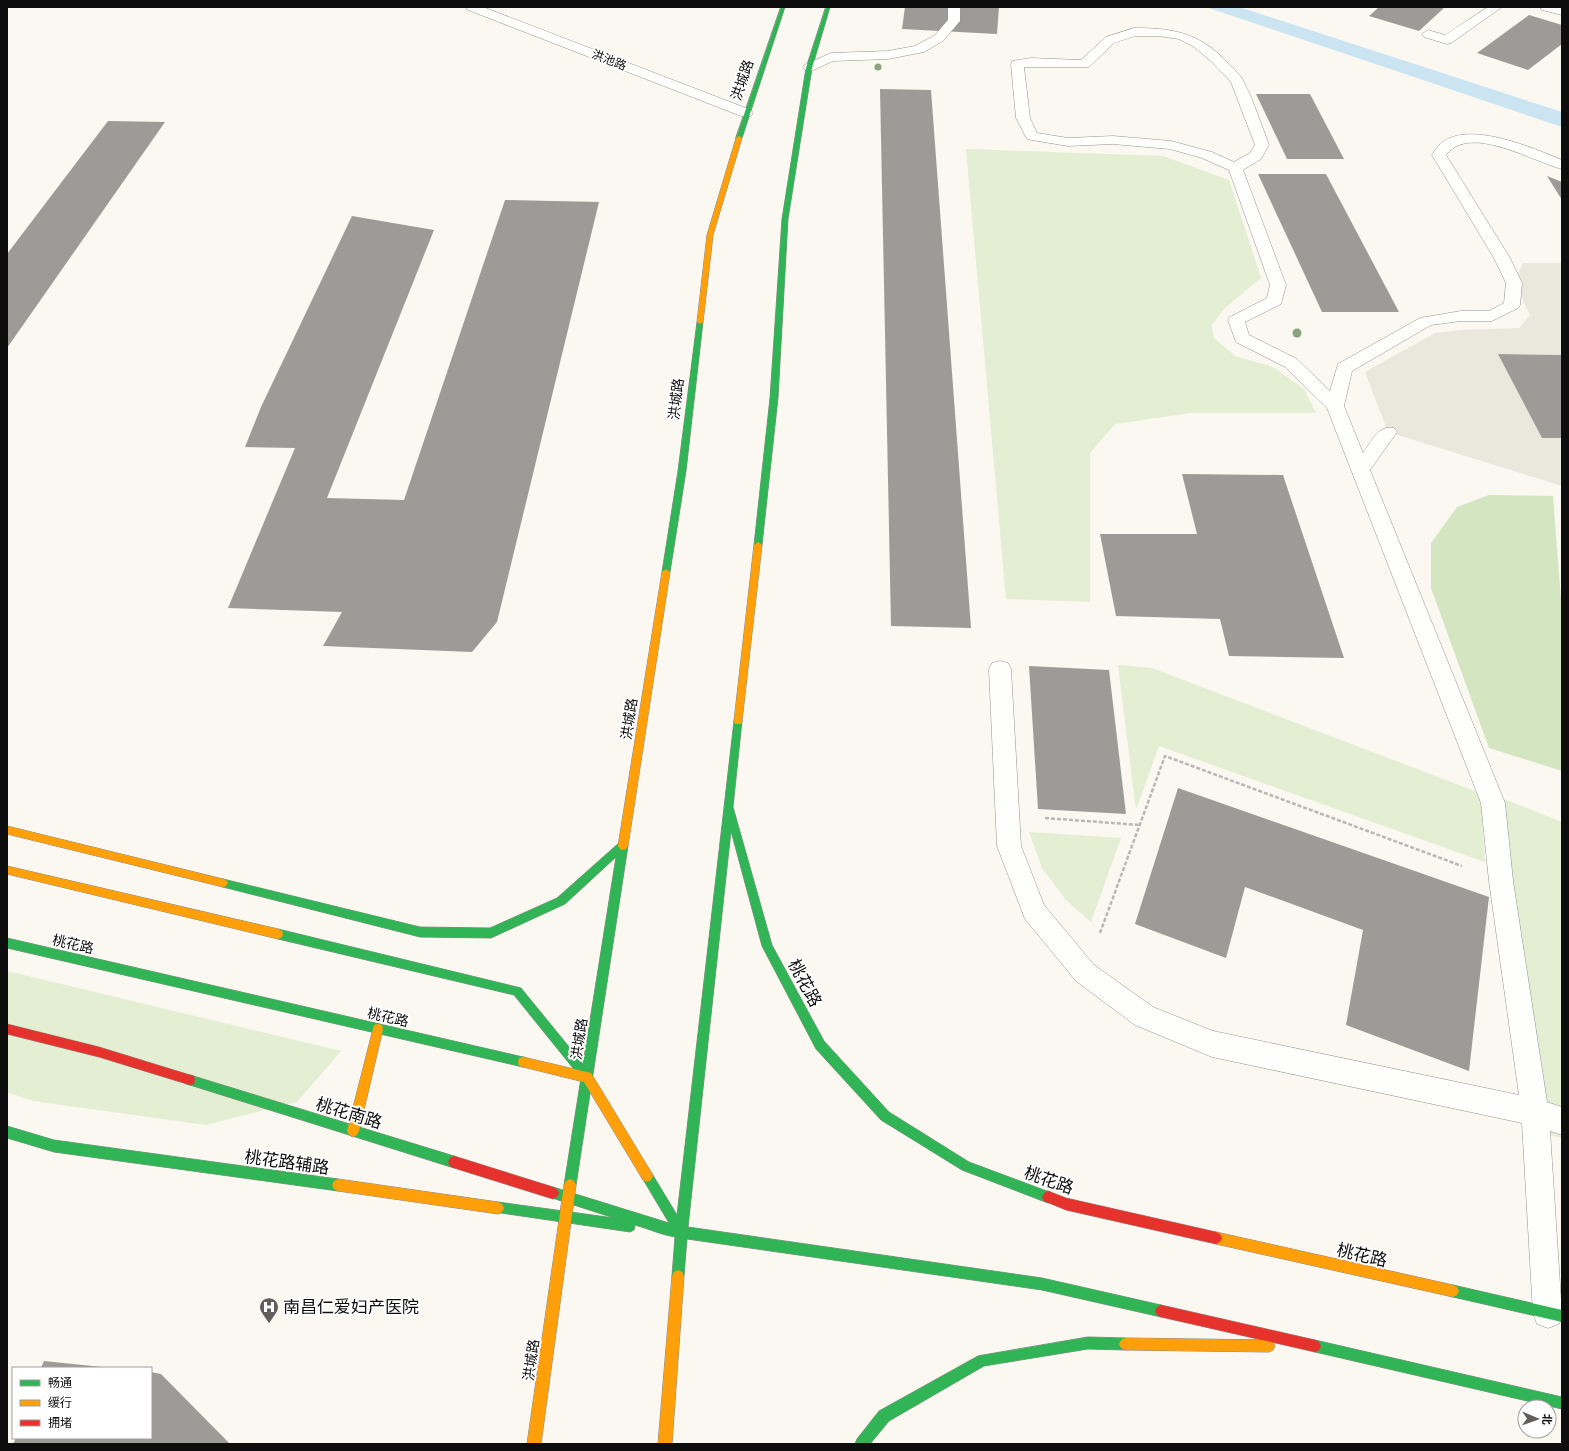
<svg xmlns="http://www.w3.org/2000/svg" width="1569" height="1451" font-family="'Roboto Serif','Noto Sans SC',serif">
<style>
.green{fill:#e3eed2}
.forest{fill:#d4e5c1}
.plaza{fill:#eae7dd}
.water{fill:#cae4f2}
.building{fill:#9d9b97}
.lines{fill:none;stroke-linecap:round;stroke-linejoin:round}
.lane-casing{stroke:#949390;stroke-width:1}
.street-casing{stroke:#949390;stroke-width:1}
.fast-casing{stroke:#8a8986;stroke-width:1}
.slow-casing{stroke:#8a8986;stroke-width:1}
.jam-casing{stroke:#8a8986;stroke-width:1}
.path{stroke:#b8b7b6;stroke-width:2.5;stroke-dasharray:4 2;stroke-linecap:butt}
.lane{fill:#fefefd;fill-rule:evenodd}
.street{fill:#fefefd;fill-rule:evenodd}
.fast{fill:#30b455;fill-rule:evenodd}
.slow{fill:#ff9f0a;fill-rule:evenodd}
.jam{fill:#e5322d;fill-rule:evenodd}
.tree{fill:#8aa47f}
.labels{text-anchor:middle;stroke-width:4;stroke-linejoin:round;paint-order:stroke}
.far-street-label{font-size:12px;fill:#0d0d0d;stroke:#fff}
.street-label{font-size:14px;fill:#0d0d0d;stroke:#fff}
.near-street-label{font-size:17px;fill:#0d0d0d;stroke:#fff}
.near-poi-label{font-size:17px;fill:#0d0d0d;stroke:#fff;text-anchor:start}
</style>
<rect width="100%" height="100%" fill="#faf8f1"/>
<g class="green">
<path d="M966,149l197,7 66,24 32,98 -36,30 -13,17 2,13 21,18 38,11 31,22 12,24h-125l-76,11 -25,29v149l-84,-3z"/>
<path d="M1118,665l34,3 328,125 5,69 -326,-116 -23,64z"/>
<path d="M1501,798l61,24v316l-16,-4z"/>
<path d="M1029,832l92,6 -30,84 -25,-22 -24,-32z"/>
<path d="M7,971l334,80 -44,51 -91,23 -173,-24 -26,-9z"/>
</g>
<path class="forest" d="M1489,495l64,1 9,117v158l-73,-23 -58,-160v-45l26,-36z"/>
<path class="plaza" d="M1523,263h39v92l-64,-1 44,83 20,1v48l-174,-54 -23,-60 70,-39 25,-3 59,-2 11,-13 -16,-32z"/>
<path class="water" d="M1206,7h33l323,105v15z"/>
<g class="building">
<path d="M905,7h94l-2,27 -95,-5z"/>
<path d="M1379,7h66l-26,24 -50,-15z"/>
<path d="M1529,15l33,10v19l-34,26 -51,-17z"/>
<path d="M880,89l51,1 40,538 -80,-2z"/>
<path d="M1256,94h54l34,65h-57z"/>
<path d="M108,121l57,1 -158,226v-94z"/>
<path d="M1258,174h68l73,138h-77z"/>
<path d="M1547,176l15,6v18z"/>
<path d="M505,200l94,2 -102,420 -25,30 -149,-6 19,-34 -114,-4 67,-160 -50,-1 16,-40 91,-191 82,14 -107,268 77,2z"/>
<path d="M1498,354l64,1v83h-20z"/>
<path d="M1182,474l101,1 61,183 -115,-2 -9,-37 -104,-3 -16,-82h97z"/>
<path d="M1029,666l80,4 17,144 -88,-5z"/>
<path d="M1178,788l311,109 -20,174 -123,-46 17,-95 -118,-43 -19,71 -91,-34z"/>
<path d="M44,1361l58,6v1h-61z"/>
<path d="M151,1372l10,2 69,70h-217l3,-6h135z"/>
</g>
<g class="lines">
<defs>
<g id="lane">
<path d="M948,7h12v14l-17,20 -19,11 -36,7 -55,2 -24,11 -6,-4 1,-3 27,-12 57,-2 27,-5 20,-11 13,-15z"/>
<path d="M1488,7h14l-51,36 -4,1 -23,-7 -2,-3 6,-4 17,5z"/>
<path d="M1540,7h22v8l-20,-5z"/>
<path d="M1134,28c40,0 66,5 94,35 5,6 13,12 16,19 10,20 17,42 25,63l-8,14 -18,11 43,115 -5,19 -36,18 4,13 48,24 33,32 8,-27 82,-46 41,-7h28l15,-8 2,-20 -12,-25 -62,-103c3,-5 7,-11 12,-14 29,-19 89,7 118,19v9c-29,-7 -92,-46 -116,-14l64,103 12,25 -2,22 -2,3 -26,13h-31l-30,4 -79,46 -8,35 19,47c8,-11 16,-29 31,-25l3,4 -27,38 135,333 8,78 34,221 15,5v28l-12,-4 12,184 -3,9 -11,4 -11,-4 -4,-11 -11,-190 -310,-66 -77,-32 -59,-44 -51,-62 -28,-73 -8,-177 3,-6 8,-2 8,2 3,6 10,177 23,59 50,60 59,42 60,24 306,64 -30,-214 -8,-78 -154,-395 -42,-41 -49,-25 -8,-22 2,-3 37,-19 3,-13 -41,-115 -27,-12 -32,-9 -57,-5 -45,2 -36,-6 -5,-1 -11,-21 -5,-54 1,-3 19,-3 50,2 25,-23zM1135,36h23l21,3 15,8 18,15 19,20 24,63 -5,8 -16,9 -22,-10 -41,-11 -58,-5 -45,2 -31,-5 -7,-15 -6,-51h65l25,-24z"/>
</g>
<path id="street" d="M466,7h17l268,103 2,3 -2,3h-10l-273,-106z"/>
<g id="fast">
<path d="M781,7h4l-43,131 -5,1 -1,-1z"/>
<path d="M826,7h4l-18,61 -24,151 -10,179 -16,147 -4,3 -4,-3 16,-147 12,-179 24,-151z"/>
<path d="M700,320l3,2 -17,149 -16,101 -4,3 -4,-3 16,-101 19,-149z"/>
<path d="M738,717l3,1 1,3 -9,86 39,138 52,96 65,71 80,50 83,31 2,4 -2,4 -4,2 -86,-33 -81,-50 -65,-71 -54,-103 -31,-115 -43,396 354,51 119,27 4,2 2,4 -2,4 -4,2 -119,-27 -355,-51 -3,37 -2,4 -4,2 -4,-2 -2,-4 3,-39c-13,-2 -26,-8 -40,-12l-1,5 -4,2 -136,-20 -2,-4 2,-4 4,-2 116,16 -65,-21 -2,-4 2,-4 4,-2 116,36 -28,-47 2,-4 4,-2 4,2 26,43 57,-494 1,-3z"/>
<path d="M623,841l3,1 2,4 -52,339 -2,4 -4,2 -4,-2 -2,-4 17,-107 -67,-83 -236,-56 -4,-2 -1,-3 1,-3 4,-2 243,59 62,76 33,-207 -51,47 -74,34 -71,-1 -197,-50 -3,-1 -2,-3 2,-3 3,-1 197,48 70,1 67,-30 63,-56z"/>
<path d="M7,938l516,119 4,1 1,4 -1,4 -4,1 -516,-119z"/>
<path d="M190,1075l264,81 4,2 2,4 -2,4 -4,2 -264,-83 -4,-1 -1,-4 1,-4z"/>
<path d="M7,1126l47,14 284,39 4,2 2,4 -2,4 -4,2 -284,-39 -47,-14z"/>
<path d="M1453,1285l109,25v12l-109,-25 -4,-2 -2,-4 2,-4z"/>
<path d="M1088,1337l37,1 4,2 2,4 -2,4 -4,2 -37,-1 -104,17 -95,55 -19,23h-15l2,-5 22,-28 99,-55z"/>
<path d="M1315,1340l247,57v12l-247,-57 -4,-2 -2,-4 2,-4z"/>
</g>
<g id="slow">
<path d="M739,136l3,2 -29,97 -10,87 -3,2 -3,-2 10,-87 29,-97z"/>
<path d="M758,542l4,3 -20,176 -1,3h-6l-1,-3 20,-176z"/>
<path d="M666,569l4,3 -42,274 -2,3 -3,1 -3,-1 -2,-3 44,-274z"/>
<path d="M7,826l216,53 3,1 2,3 -2,3 -3,1 -216,-53z"/>
<path d="M7,866l271,63 4,2 1,3 -1,3 -4,2 -271,-65z"/>
<path d="M378,1024l4,1 1,4 -24,102 -2,4 -4,2 -4,-2 -2,-4 26,-102 1,-4z"/>
<path d="M523,1057l68,16 60,99 2,4 -2,4 -4,2 -4,-2 -59,-98 -65,-16 -1,-4 1,-4z"/>
<path d="M338,1179l160,23 4,2 2,4 -2,4 -4,2 -160,-23 -4,-2 -2,-4 2,-4z"/>
<path d="M570,1179l4,2 2,4 -35,259h-14l37,-259 2,-4z"/>
<path d="M1216,1232l237,53 4,2 2,4 -2,4 -4,2 -237,-53 -4,-2 -2,-4 2,-4z"/>
<path d="M678,1270l4,2 2,4 -12,168h-14l14,-168 2,-4z"/>
<path d="M1125,1338l144,2 4,2 2,4 -2,4 -4,2 -144,-2 -4,-2 -2,-4 2,-4z"/>
</g>
<g id="jam">
<path d="M7,1024l92,23 91,28 4,1 1,4 -1,4 -4,1 -91,-28 -92,-23z"/>
<path d="M454,1156l99,31 4,2 2,4 -2,4 -4,2 -99,-31 -4,-2 -2,-4 2,-4z"/>
<path d="M1048,1191l18,7 150,34 4,2 2,4 -2,4 -4,2 -150,-34 -22,-9 -2,-4 2,-4z"/>
<path d="M1161,1305l154,35 4,2 2,4 -2,4 -4,2 -154,-35 -4,-2 -2,-4 2,-4z"/>
</g>
</defs>
<use href="#lane" class="lane-casing"/>
<use href="#street" class="street-casing"/>
<use href="#fast" class="fast-casing"/>
<use href="#slow" class="slow-casing"/>
<use href="#jam" class="jam-casing"/>
<g class="path">
<path d="M1045,818l95,7"/>
<path d="M1100,933l65,-177 297,110"/>
</g>
<use href="#lane" class="lane"/>
<use href="#street" class="street"/>
<use href="#fast" class="fast"/>
<use href="#slow" class="slow"/>
<use href="#jam" class="jam"/>
</g>
<g class="tree">
<circle cx="878" cy="67" r="3.5"/>
<circle cx="1297" cy="333" r="4.5"/>
</g>
<defs>
<symbol id="hospital-pin" viewBox="-11 -11 22 30"><path d="M0 17L-7.5 6A9.5 9.5 0 1 1 7.5 6Z" fill="#605f5d" stroke="#fff"/><path d="M-5-5h3v3.5h4V-5h3V5h-3V1.5h-4V5h-3Z" fill="#fff"/></symbol>
</defs>
<g fill-rule="evenodd">
<use href="#hospital-pin" x="258" y="1296" width="22" height="30"/>
</g>
<g class="labels">
<g class="far-street-label">
<text transform="translate(609 60) rotate(21)" y="4">洪池路</text>
</g>
<g class="street-label">
<text transform="translate(742 80) rotate(-71)" y="5">洪城路</text>
<text transform="translate(676 399) rotate(-83)" y="5">洪城路</text>
<text transform="translate(629 719) rotate(-81)" y="5">洪城路</text>
<text transform="translate(73 944) rotate(13)" y="5">桃花路</text>
<text transform="translate(388 1017) rotate(13)" y="5">桃花路</text>
<text transform="translate(579 1039) rotate(-81)" y="5">洪城路</text>
<text transform="translate(531 1360) rotate(-82)" y="5">洪城路</text>
</g>
<g class="near-street-label">
<text transform="translate(805 983) rotate(62)" y="6">桃花路</text>
<text transform="translate(349 1113) rotate(17)" y="6">桃花南路</text>
<text transform="translate(287 1162) rotate(8)" y="6">桃花路辅路</text>
<text transform="translate(1049 1180) rotate(19)" y="6">桃花路</text>
<text transform="translate(1362 1255) rotate(13)" y="6">桃花路</text>
</g>
<g class="near-poi-label">
<text x="283" y="1313">南昌仁爱妇产医院</text>
</g>
</g>
<rect width="1569" height="1451" fill="none" stroke="#0d0d0d" stroke-width="16"/>
<rect x="12" y="1367" width="140" height="72" fill="#ffffff" stroke="#9e9e9e"/>
<rect x="20" y="1380" width="20" height="6" fill="#30b455" stroke="#9e9e9e"/>
<text x="48" y="1387" font-size="12" fill="#0d0d0d">畅通</text>
<rect x="20" y="1400" width="20" height="6" fill="#ff9f0a" stroke="#9e9e9e"/>
<text x="48" y="1407" font-size="12" fill="#0d0d0d">缓行</text>
<rect x="20" y="1420" width="20" height="6" fill="#e5322d" stroke="#9e9e9e"/>
<text x="48" y="1427" font-size="12" fill="#0d0d0d">拥堵</text>
<g transform="translate(1537 1419) rotate(92)"><circle r="19" fill="#ffffff" stroke="#9e9e9e"/>
<path d="M0-3L7 15L0 10L-7 15Z" fill="#605f5d"/>
<text y="-6" font-size="11" font-weight="bold" text-anchor="middle" fill="#0d0d0d">北</text>
</g>
</svg>
